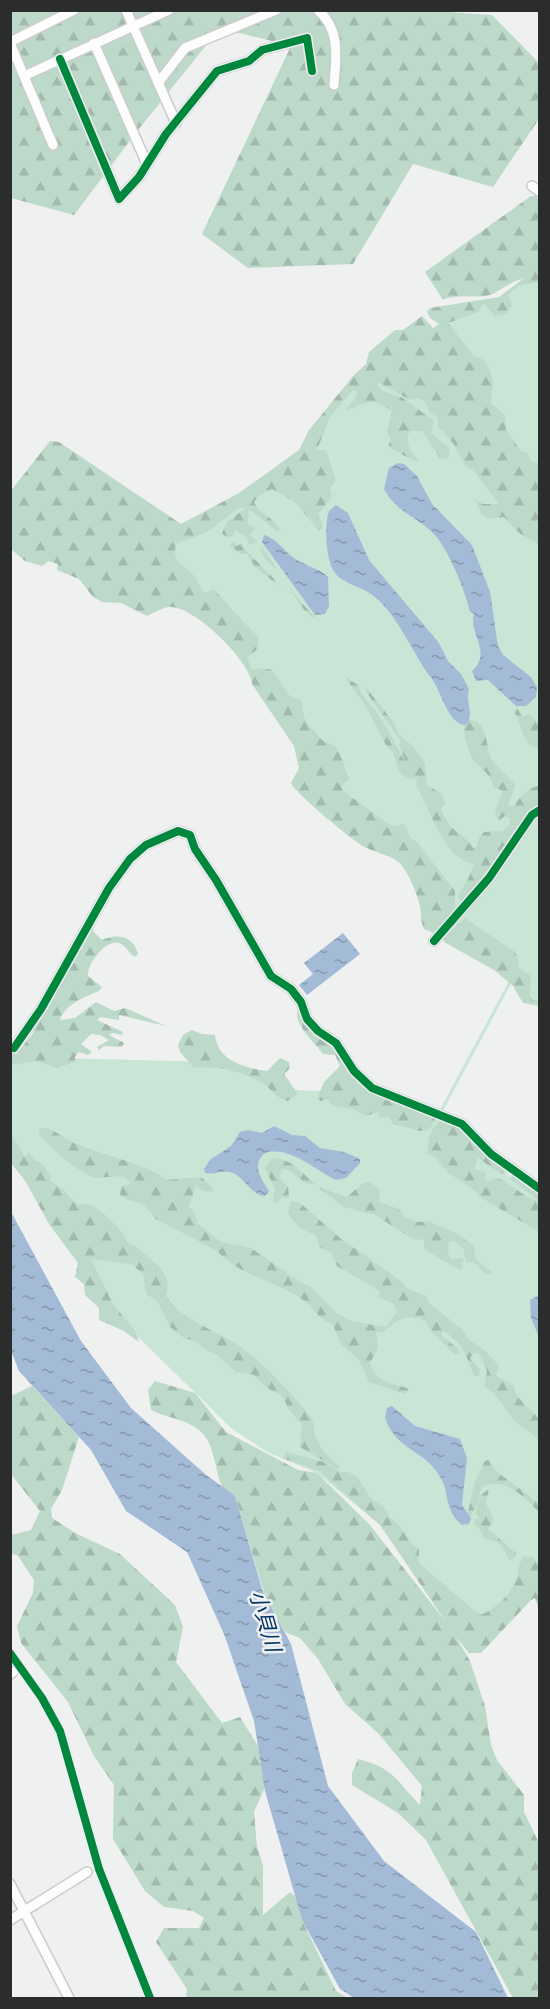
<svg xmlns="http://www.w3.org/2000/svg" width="550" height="2009" font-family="Rubik,'Noto Sans JP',sans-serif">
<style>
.green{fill:#c8e5d5}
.forest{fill:url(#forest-firs)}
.water{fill:url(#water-ripples)}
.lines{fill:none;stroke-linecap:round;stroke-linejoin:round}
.minor-casing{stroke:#cbcccc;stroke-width:12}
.minor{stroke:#fdfdfd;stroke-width:9}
.cycleway-casing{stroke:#eef0f1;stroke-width:11}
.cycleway{stroke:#00873e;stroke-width:8}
.labels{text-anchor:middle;stroke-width:5;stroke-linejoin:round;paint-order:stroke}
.water-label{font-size:21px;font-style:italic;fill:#003465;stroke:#eef0f1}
</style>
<defs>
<pattern id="forest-firs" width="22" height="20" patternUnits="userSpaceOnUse" patternTransform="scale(1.5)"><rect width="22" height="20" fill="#bcd9c9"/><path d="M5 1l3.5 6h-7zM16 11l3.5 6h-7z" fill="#a2baad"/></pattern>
<pattern id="water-ripples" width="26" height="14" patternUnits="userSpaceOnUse" patternTransform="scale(1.5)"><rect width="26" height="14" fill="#a3bbd6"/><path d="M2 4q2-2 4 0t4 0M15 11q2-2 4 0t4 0" fill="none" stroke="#8598ae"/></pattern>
</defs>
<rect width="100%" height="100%" fill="#eff0f0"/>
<path class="green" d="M539,270v733l-8,-1 -18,-22 -75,140 24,12 25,28 52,38v405l-4,-7 -55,57 -100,-128 -63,-52 -48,-20 -38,-25 -103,-101 -117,-174 -1,-101 7,5 196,5 82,28 72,3 68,26 81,-151 -72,-51 -48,-79 -68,-40 -95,-151 -92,-89 163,-103 27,-47 45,-45 44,-9 38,-49 41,-7z"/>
<g class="forest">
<path d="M416,10l76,5 47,48v56l-46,68 -80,-23 -60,100 -105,4 -46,-34 89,-188 -71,-18 -82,102 -64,85 -63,-17 -1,-187z"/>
<path d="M531,196h5l4,5 -1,81 -20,4 -11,8 4,11 -6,9 -11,2 -11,-12 -6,8 -30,11 26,33 10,4 5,7 4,15 -2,21 14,12 1,15 15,21 6,1 4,9 8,2v81l-20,-11 -15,-16 -15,2 -7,-4 -7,-16 8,5h16l-26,-34 -8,-5 -12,-22 -14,-16 -2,-10 -7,-4 -5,-11 -7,-4 -8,2 -30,-17 -3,2 6,6 20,7 31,23 -3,12 19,16 -2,10 -8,-1 -18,-27h-12c-7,12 2,22 10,31 -7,-1 -27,-12 -32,-16l3,-6 -4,-9 5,-19c-19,-18 -29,-7 -48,-1l12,-14 1,-6h-5l-22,26 -13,33h9l10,30 -6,9 2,8 -14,17 5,11 -4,6 -23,-28 -24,-14 -11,5 -7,8c7,13 20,16 27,29h-5l-27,-22 -1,15 7,4 -6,7 9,7 -9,3 -3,-8 -11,-7 -2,6 -7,2 -4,-5 5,-11 19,-14h-7l-32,24 -31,12c-5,22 10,20 18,32 5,6 5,11 11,17l9,-4c6,7 39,44 44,47v13l-11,8 5,13 11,-2 9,2 17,25 12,6 3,16 4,7 14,16 13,6 4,5 10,28 -8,7 2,5 49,35 12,-2 7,14 6,4 38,49v19l-21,23 -10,-4c-4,-8 -2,-14 -4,-22 -2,-12 -13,-39 -23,-46 -10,-7 -24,-9 -34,-15 -11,-6 -69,-54 -72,-63l8,-15 -5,-22 -42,-62c0,-21 -59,-80 -83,-77 -7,1 -16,6 -22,9l-26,-13 -19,-1 -9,-5 -14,-18 -22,-9 1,-6 -9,-3 -7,5 -17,-5 -14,-12 -1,-57 40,-51 9,1 122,82 58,-31 60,-43 10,-20 45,-55 12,-11 3,-12 26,-22h8l19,-14 11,12 6,-4 -9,-6 -3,-7 3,-3 69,-11 24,-18c-11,1 -22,12 -33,16 -16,4 -32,-2 -47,5l-18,-28z"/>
<path d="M234,542l3,4 5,-3c2,10 29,29 36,42l-23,-18 -8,-13h-6l-12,-9z"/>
<path d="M262,547c14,19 39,61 58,73 -22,-6 -28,-35 -43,-50 -7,-7 -14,-11 -17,-22z"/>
<path d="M344,676l14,9c4,14 14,20 21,31 10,14 18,32 27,47l-7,-18 2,-4 -34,-48 -3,-8 31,39 3,10 15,12 12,17 2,22c10,7 16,5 18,20l-4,3c8,26 23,24 32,40l4,-1 2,-9 5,-6 18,-1 8,-7v-5l-5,-3 -5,4 -3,-2 -2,-7 8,-20 -10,-4c-2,-14 -12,-17 -19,-27 -6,-9 -14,-31 -7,-40 22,-2 18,28 25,40 6,9 17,16 23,25l-7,21h7c3,-9 16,-20 24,-20v19l-12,10 -41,58 -25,30 -3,-7 11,-19 5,-14c-29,0 -45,-58 -58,-77l1,-7 -10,-1 -9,-8 -5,-18 -6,-5 -22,-42z"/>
<path d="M517,708l5,8 8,-2 9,11v23c-18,-2 -17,-25 -25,-36z"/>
<path d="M97,918l-4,13 9,9c16,-7 31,-4 36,14l-3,3c-6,-3 -8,-10 -14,-13 -13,-8 -34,19 -33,32l14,11 -3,4c-14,6 -34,13 -39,29l15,-2 21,-16 18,9 11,-3 41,18 -47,-11v5l-19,-3 -3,3 26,12 -1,3 -9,-2 -4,2 15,8 -2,4 -18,-1 -5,4 -2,-3 12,-7 -9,-5 -9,-1 -10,10 11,8 -4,3 -9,-3 -4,5v5l-19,6 -19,-7 -26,4 -1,-14 6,4 18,-23v-6z"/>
<path d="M465,918l50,34 4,11 -2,3 14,10 -1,19 2,5 7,1v5l-16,-3 -10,-17 -19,-16 -50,-28 -1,-4z"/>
<path d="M298,1009l12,20 28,22 20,32 20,12 58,23 -6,11c-12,6 -23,-4 -36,-4l-6,-8 -8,1 -2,-6 -12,4 -13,-7 -20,-3 -5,-7 -7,2 -4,-2 7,-17 16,-16 -5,-11 -12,-1c-9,-12 -30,-30 -25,-45z"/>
<path d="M192,1030l10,4 13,1c2,25 29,33 52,36l13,-13 9,4 1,6 -6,6 14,20 -11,7c-12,-3 -16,-13 -26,-19 -20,-11 -47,-17 -67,-14l-14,-16 -2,-7 5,-10z"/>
<path d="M441,1120l23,10 25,28 18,14 -6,2 -23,-16 -4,11 11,3v7l3,2 8,-3c15,4 26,19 41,23 -7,-10 -19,-14 -27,-23l3,-2 26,19v37l-59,-35c-7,-11 -21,-16 -31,-24 -8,-6 -10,-16 -21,-19 -1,-13 2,-26 13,-34z"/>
<path d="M39,1128c14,-1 17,5 29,12 25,13 81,24 98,40l35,-3 12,11v4l-10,-1 -7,-6 -7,22 5,4 4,13 23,18 30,6 49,34 10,4 27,27 14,8 35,6 11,-15 -4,-9 -15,-5 2,-7 -43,-25 -6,-14 -11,-4 -5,-14c-13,-2 -21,-11 -27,-22l3,-11 9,2 40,35 61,43 5,7 20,8 4,8 32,25 7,11 17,11 13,15 -3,10 18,9 2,10 23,24v22c-6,-9 -15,-12 -22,-18 -13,-13 -17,-27 -33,-37l3,-15 -8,-18h-5l-4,5 10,12 -1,6h-5c-7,-19 -12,-35 -31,-45l-2,4 17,14 1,4 -4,2 -26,-26 -3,-8c-20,-8 -29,-1 -44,12l-6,-2 2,17 -8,15c8,20 18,19 37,25l2,3 -5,3 -35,-12 -9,-21 -19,-17 -8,-19c-18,-8 -20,-20 -36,-29 -26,-16 -58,-21 -80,-45l-61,-32 -14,-16 -14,-3 -8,-5 1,-9 11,-2 -9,-8 -30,2 -26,-16 -28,-27z"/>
<path d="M11,1134l14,23 4,-4 6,8 7,2 8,13v5l14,9 12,14c4,0 11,0 15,1 11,5 34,27 37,39 11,1 11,6 19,12 13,11 25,20 19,40 19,28 53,34 79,54 20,15 50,47 65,66 5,6 3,15 6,22 5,12 15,21 24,29l-3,2 -37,-22 2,-23 -13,-14 -6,-13 -19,-11 -10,-11 -18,-3 -20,-18 -10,-4 -11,-9 -11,-3 -14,-11 -13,-26 -11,-7 -3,-20 -12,-10 -40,-5 22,45 23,28 3,10 -15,-11 -25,-11v-12l-14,-13 -1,-11 -9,-7 3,-14 -29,-39 -23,-42 -15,-19z"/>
<path d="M272,1158c19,0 30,15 43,26h-8l-20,-15 -5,1 -3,8 9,9 1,9 -2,3 -5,-2 -7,7 -2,-6 2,-9 -10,-21z"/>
<path d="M370,1182l10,7 -1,13 20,7 6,8 12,5 11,-1 30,13 16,12 2,14 16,12v3l-9,-3 -9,-10h-8l-3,-14 -9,-7h-5l-1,14 3,4 13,-1 -3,12c-6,-2 -33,-18 -37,-22v-8l-11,-1 -38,-24 -31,-8 -26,-20 29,10 16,-14z"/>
<path d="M155,1381l40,12 31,39 72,38 19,3 52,51 77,98 -66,-97 -61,-54 -36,-13 3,-6 38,10 16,10h9l10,7 11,18 18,14 2,7c15,8 14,23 29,31v14l57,49 7,2c13,-6 26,-18 32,-31 5,-11 2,-18 9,-27l9,1 6,10v43l-4,-12 -4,2 -50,53h-12l-13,-16 14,24 15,45 6,39 6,15 27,35v17l15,31v155h-26l-87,-158 -28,-27 -46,-28v-12l6,-14c38,10 38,22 62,46l2,-19 -44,-53 -33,-29 -27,-45 -18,-21 -15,-6 -20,-36 -30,-100c-3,-2 -10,-5 -12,-8 -8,-14 -7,-39 -20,-54 -12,-14 -36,-16 -52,-24l-3,-20z"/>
<path d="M32,1386l47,51 -17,53 -11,19 1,9 23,15 45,21 55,51 8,22 -7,35 46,61 18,-6 18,29 7,41 -11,25 3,35 6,19v49l27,-23 6,5 6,23 34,71 12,7h-162l1,-9 -31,-47 8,-14h35l5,-10 -11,-7 -29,-4 -19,-16 -32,-52 1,-54 -20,-29 -26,-54 -47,-59 -4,-17 16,-33 1,-13 -16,-24 -7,-3v-18l20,-5 9,-19 -29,-37 -1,-80 3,1z"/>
<path d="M489,1460l7,11 43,32v9c-15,-15 -36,-38 -58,-24l-3,16 4,-10 7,-5 -3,14 8,18 -6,8 28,24 -3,6 -4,1 -7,-14 -7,-5 -11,-2 -5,-12 -6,-2 2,-6h5l-4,-5 2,-10 -9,14 -2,-2 8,-34 10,-21z"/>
</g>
<g class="water">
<path d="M398,463l6,1 13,12 15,28 40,41 18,47 8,54 5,9 28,22 6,10 -1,10 -10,9h-10l-28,-26 -12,1 -4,-10c21,-19 -4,-38 2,-57l-4,-2c-5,-22 -23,-68 -41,-83 -17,-14 -34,-19 -45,-40l5,-21z"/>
<path d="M336,505l12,8 21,47 70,83 9,18 13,13 8,15c-4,13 6,26 -3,36 -19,-1 -24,-33 -34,-46 -21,-27 -33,-64 -61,-85 -12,-9 -30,-10 -38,-24 -7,-13 -9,-45 -4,-59z"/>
<path d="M264,535c12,3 20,16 30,23 11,8 25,10 34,19l1,29 -4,8 -10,1 -53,-73z"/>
<path d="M343,933l17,21 -53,41 -8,-10 14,-11 -9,-11z"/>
<path d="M274,1126l18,9 13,1 15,12 24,4 16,7v4l-14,15 -10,2c-21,-10 -47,-35 -71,-27 -14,11 -4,26 4,38l-4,5c-15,-1 -20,-20 -35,-24 -8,-2 -16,3 -25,1l-1,-4 7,-10 20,-13 9,-14 8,-2 14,3z"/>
<path d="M10,1210l71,131 50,67 74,66 30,22 28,96 28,52 37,142 56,75 92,71 32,66h-154l-14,-9 -38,-69 -37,-129 -11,-70 -30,-87 -37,-82 -61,-41 -35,-61 -72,-79 -9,-23z"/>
<path d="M539,1295h1l-1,42 -8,-19 -1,-18z"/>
<path d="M392,1406l23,20 45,13 7,19 -5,47 9,13 -2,6 -7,1c-20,-17 -11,-33 -23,-50 -16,-26 -42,-24 -54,-57l2,-10z"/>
</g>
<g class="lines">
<defs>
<g id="minor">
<path d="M126,10l50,113"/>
<path d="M318,10c23,20 18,47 16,75"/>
<path d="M10,42l64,-32"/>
<path d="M10,43l43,102"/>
<path d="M94,43l53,121"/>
<path d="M60,59l59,140 20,-22 27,-43 51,-63 32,-10 13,-11 45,-12 5,33"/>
<path d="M24,76l145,-66"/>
<path d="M158,83l27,-35 91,-38"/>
<path d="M532,186l8,6"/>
<path d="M434,941l55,-63 43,-63 8,-5"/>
<path d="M14,1048l27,-39 68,-121 21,-29 16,-14 32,-14 12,4 5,14 21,31 55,96 20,13 10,13 6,17 11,12 18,12 18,28 18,17 90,36 29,30 49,35"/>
<path d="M10,1674l3,-2"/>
<path d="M10,1884l59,114"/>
<path d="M10,1920l77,-48"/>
</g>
</defs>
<use href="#minor" class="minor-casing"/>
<use href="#minor" class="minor"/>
<defs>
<g id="cycleway">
<path d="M60,59l59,140 20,-22 27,-43 51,-63 32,-10 13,-11 45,-12 5,33"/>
<path d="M434,941l55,-63 43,-63 8,-5"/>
<path d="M14,1048l27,-39 68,-121 21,-29 16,-14 32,-14 12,4 5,14 21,31 55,96 20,13 10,13 6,17 11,12 18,12 18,28 18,17 90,36 29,30 49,35"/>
<path d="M10,1653l32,45 18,33 39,138 51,129"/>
</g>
</defs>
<use href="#cycleway" class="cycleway-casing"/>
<use href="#cycleway" class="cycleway"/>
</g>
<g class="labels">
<g class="water-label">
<text transform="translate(265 1621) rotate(74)" y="7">小貝川</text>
</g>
</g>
<rect width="550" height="2009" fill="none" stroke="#2b2c2c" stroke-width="24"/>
</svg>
